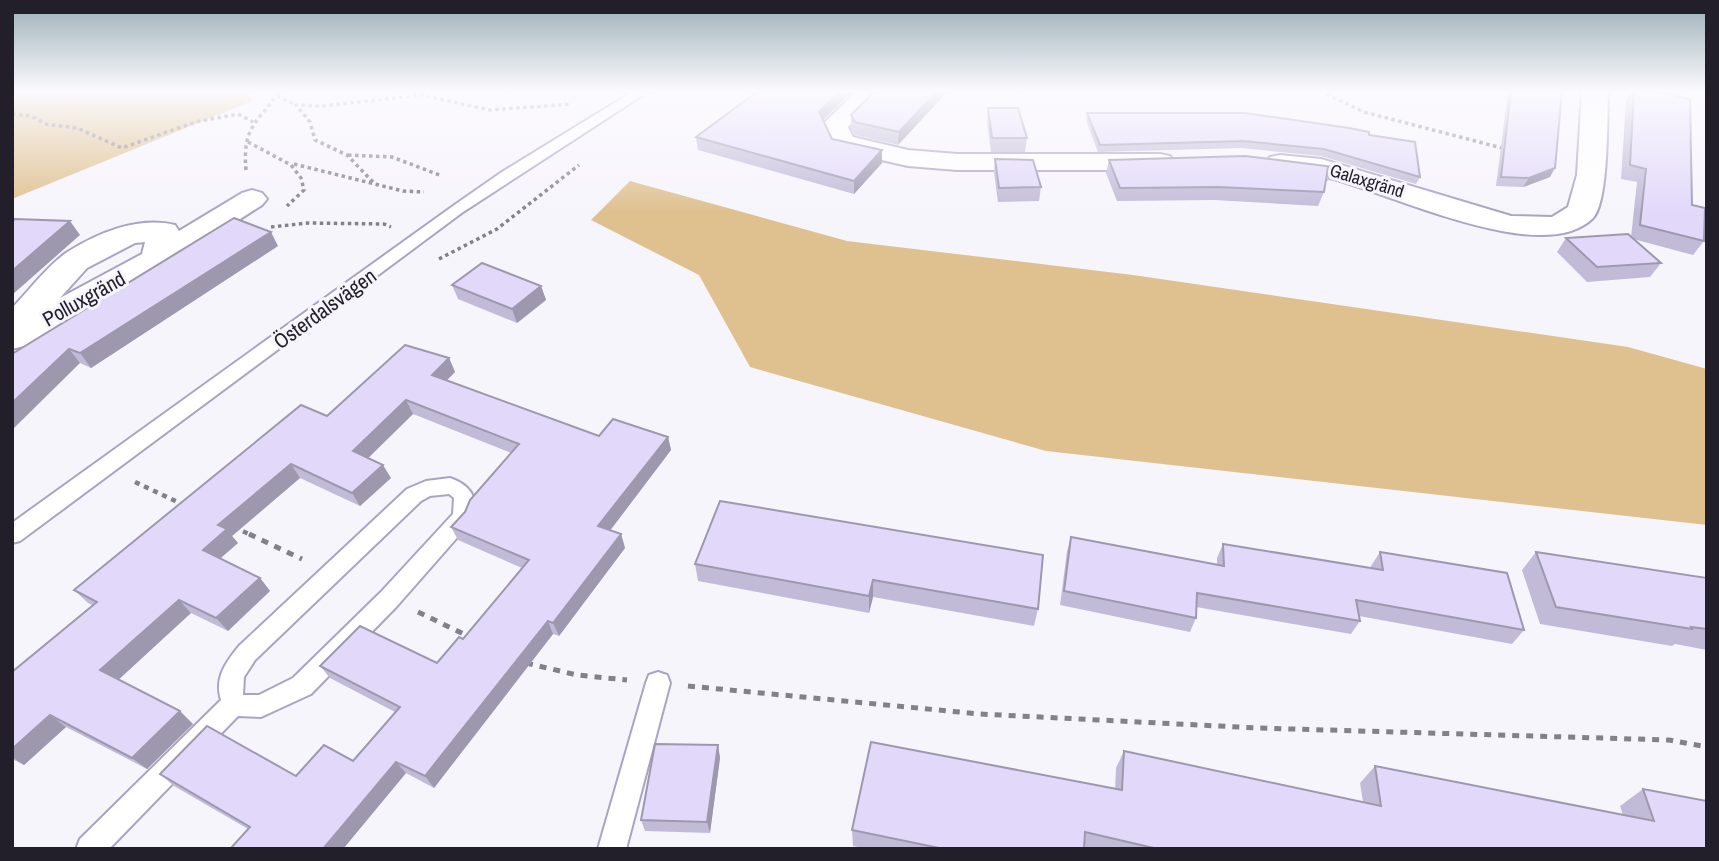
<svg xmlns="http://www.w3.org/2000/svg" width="1719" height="861" font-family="'Archivo Narrow',sans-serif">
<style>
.green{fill:#dfc190}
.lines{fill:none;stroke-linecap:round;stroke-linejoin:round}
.lane-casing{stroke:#aba3c2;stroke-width:4}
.street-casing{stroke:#aba3c2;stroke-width:4}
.path-far2{stroke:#838089;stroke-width:3.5;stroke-dasharray:3.5 3.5;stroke-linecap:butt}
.path-far1{stroke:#838089;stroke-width:4.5;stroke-dasharray:5 5;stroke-linecap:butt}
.path{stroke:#838089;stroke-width:5;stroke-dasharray:7 7;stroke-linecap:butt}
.lane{fill:#fff;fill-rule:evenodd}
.street{fill:#fff;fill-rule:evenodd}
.wall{fill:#c2bbd7}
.shaded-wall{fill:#9e98af}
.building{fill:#e2d9fa;stroke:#9e98af;stroke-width:2}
.labels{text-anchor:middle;stroke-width:6;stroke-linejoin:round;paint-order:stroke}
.far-street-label{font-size:18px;fill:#221e2a;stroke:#f7f5fc}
.street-label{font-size:21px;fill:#221e2a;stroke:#f7f5fc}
</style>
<rect width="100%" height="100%" fill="#f7f5fc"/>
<g class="green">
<path d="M12,91h234l6,10 -240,98z"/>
<path d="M630,181l217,60 286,34 495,72 79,22v156l-661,-74 -296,-84 -51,-92 -108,-55z"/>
</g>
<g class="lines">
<defs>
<g id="lane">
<path d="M634,91h15l-186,121 -443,329 -8,2v-20l441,-317 49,-34z"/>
<path d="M450,478c23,8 31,24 19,46l-72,82 -86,88 -50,23 -23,-1 -129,133h-33l4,-10 141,-139c-7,-22 5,-38 18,-54l168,-157 19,-8zM449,494l5,4 -1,16 -72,78 -88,86 -34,17h-16l1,-18 11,-17 166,-159 9,-5z"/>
<path d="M658,672l9,3 3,8 -44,166h-28l48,-166 3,-8z"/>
</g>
<g id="street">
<path d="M857,91h27l-36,36 5,10 55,13 49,4h203l10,2 4,6 -4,6 -10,2h-203l-49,-4 -75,-17 -12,-23z"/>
<path d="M1582,91h26c-1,25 1,110 -15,127 -52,52 -211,-30 -275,-43 -16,-3 -32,-2 -48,-6l-4,-6 4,-6 10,-2 41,4 190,57 41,1 16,-10 9,-32z"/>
<path d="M252,190l10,3 5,6 -5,6 -95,61 -143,80 -12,3v-41c17,-17 34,-41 54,-55 31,-20 72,-37 109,-28l4,6 63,-38zM145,242l-3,12 -82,44 27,-30 48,-25z"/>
</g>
</defs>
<use href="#lane" class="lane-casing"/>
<use href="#street" class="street-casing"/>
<g class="path-far2">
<path d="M1320,91l44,21 142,37"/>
<path d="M1704,91l3,1"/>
<path d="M277,96l19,9"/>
<path d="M12,114l19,2 15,8 31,4 45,20 73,-26 43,-8 15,8"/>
<path d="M248,142l43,23 10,13 3,12 -17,16"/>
<path d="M348,155l44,2 50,19"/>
<path d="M294,164l109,27 21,1"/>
<path d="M246,170c-4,-44 12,-48 34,-79"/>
<path d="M373,182l-26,-27 -32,-15 -5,-18 -14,-17 26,1 99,-11 69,15 82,-6"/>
<path d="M271,227l37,-4 76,1 7,3"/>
<path d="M439,259l58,-30 82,-64"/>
</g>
<g class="path-far1">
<path d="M135,482l49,23"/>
<path d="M234,527l19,9"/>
</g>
<g class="path">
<path d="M249,534l53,25"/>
<path d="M418,612l52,25"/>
<path d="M526,663l51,12 50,5"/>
<path d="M688,686l292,28 278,14 411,12 38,7"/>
</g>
<use href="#lane" class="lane"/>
<use href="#street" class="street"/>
</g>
<g class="wall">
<path d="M948,91l-50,54 -43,-10 -4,-7v-13z"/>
<path d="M1508,91h54l-12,86 -27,10 -27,-1z"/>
<path d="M1631,91h24l49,150 -11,14 -60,-16 28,24 -11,14 -63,5 -30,-30 9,-14 65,-1 6,-55 -16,-3 5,-79z"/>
<path d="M988,108l39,30 -2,14h-34l-4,-31z"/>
<path d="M1087,113l282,22 51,42 -4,7 -95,-28 -80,-8 -143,4 -12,-32z"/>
<path d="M823,120l9,19 50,11v13l-28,31 -156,-44 -2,-13z"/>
<path d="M995,159l46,28 -2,14 -41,1 -4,-29z"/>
<path d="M1109,160l225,7 -6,14h-2l-2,11 -6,14 -104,-6 -97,1 -11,-28z"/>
<path d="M278,246l-187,122 -11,-5 -68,-9z"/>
<path d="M452,285l89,1 5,14 -29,23 -59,-24z"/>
<path d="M449,358l6,14 -8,8 152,56 69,1 3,13 -61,80 11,4 4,14 -66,88 -6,-2 -119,154 -28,-15 -63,76h-113l18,-20 -74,-43 -14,-12 136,2 57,-15 42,-49 -65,-34 -10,-12 117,-3 26,-24 59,-71 -64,-28 -7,-13 14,-15 46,-59 -98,-39 -45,44 23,20 -31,28 -60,-28 -68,58 6,7 -18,15 40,20 10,13 -42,40 -37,-18 -73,66 75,45 -46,45 -81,-42 -42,38 -12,-6v-87l80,-67 -4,-2 -14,-13 253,-174z"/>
<path d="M1071,537l146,28v-7l6,-14 148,24v-2l9,-14 144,78 -12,14 -153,-28 1,5 -9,13 -155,-27v11l-6,14 -130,-27 7,-54z"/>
<path d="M1536,552l171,26v72l-32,-6 -3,2 -132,-22 -18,-54z"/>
<path d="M1043,555l-5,54 -4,17 -161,-29 -4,16 -171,-32 -3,-17z"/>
<path d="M718,745l2,13 -10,75 -65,-2 -4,-11z"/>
<path d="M1124,751l239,51 -3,-19 15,-17 248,49 -3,-9 23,-17 64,60h-840l-14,-3 -1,-16 263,-41 1,-21z"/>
</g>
<g class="shaded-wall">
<path d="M840,91h13l-34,33v-12z"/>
<path d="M937,91h11l-50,54 1,-13z"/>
<path d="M882,150v13l-28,31v-13z"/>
<path d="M1555,168l-5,9 -27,10 6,-9z"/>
<path d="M70,221l10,14 -68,60v-24z"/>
<path d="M271,232l7,14 -187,122 -11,-15z"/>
<path d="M541,286l5,14 -29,23 -5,-14z"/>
<path d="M69,349l11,14 -68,67v-27z"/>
<path d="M449,358l6,14 -16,16 -7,-13z"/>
<path d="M406,400l7,14 -52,51 -8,-14z"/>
<path d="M668,437l3,13 -68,90 -5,-14z"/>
<path d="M291,464l9,14 -68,58 6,7 -24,21 -11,-14 15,-25z"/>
<path d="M383,465l8,13 -31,28 -8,-13z"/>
<path d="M621,534l4,14 -66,88 -6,-13z"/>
<path d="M260,578l10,13 -42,40 -12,-13z"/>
<path d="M873,580v17l-4,16v-17z"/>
<path d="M179,600l12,13 -76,70 -15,-13z"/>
<path d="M548,621l5,13 -119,154 -9,-12z"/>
<path d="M180,711l13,13 -46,45 -15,-11z"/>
<path d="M50,715l16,12 -42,38 -12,-8v-8z"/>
<path d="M718,745l2,13 -10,75 -3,-11z"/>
<path d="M396,762l10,11 -63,76h-20z"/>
</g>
<g class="building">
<path d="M758,91h82l-21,21 13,27 50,11 -28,31 -158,-44z"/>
<path d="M875,91h62l-38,41 -44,-10 -4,-7z"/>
<path d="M1511,91h51l-7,77 -26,10 -28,-1z"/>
<path d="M1634,91h21l35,8 2,106 13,3 -1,33 -64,-16 6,-56 -16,-4z"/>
<path d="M988,108h30l9,30h-35z"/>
<path d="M1087,113h158l104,15 20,4v3l46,7 5,35 -96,-28 -81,-8 -143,4z"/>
<path d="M1245,156l89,11h-6l-4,25 -105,-5 -99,1 -11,-28z"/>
<path d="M995,159l38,1 8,27 -42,1z"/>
<path d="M234,218l37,14 -191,121 -11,-4 -57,54v-49z"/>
<path d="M15,219l55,2 -58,50v-50z"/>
<path d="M1628,234l33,29 -64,4 -31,-29z"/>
<path d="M482,263l59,23 -29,23 -60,-24z"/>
<path d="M405,345l44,13 -17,17 167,61 14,-17 55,18 -70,89 23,8 -68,89 -5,-2 -123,155 -29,-14 -73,87h-93l20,-22 -90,-53 47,-48 89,50 28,-31 29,16 47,-54 -80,-41 40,-40 77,37 22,-26 4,2 66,-79 -78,-33 14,-15 5,-12 49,-56 -113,-44 -53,51 30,14 -31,28 -61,-29 -73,61 9,4 -24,21 57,28 -44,40 -37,-18 -79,70 80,41 -48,47 -82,-43 -38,34v-77l85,-70 -23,-12 227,-185 26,11z"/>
<path d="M720,501l323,54 -5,54 -165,-29 -4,16 -174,-32z"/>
<path d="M1071,537l153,29 -1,-22 160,26 -3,-18 127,21 17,57 -168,-30 4,21 -163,-28 -1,25 -132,-27z"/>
<path d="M1536,552l171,26v51l-16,-2 1,2 -136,-22z"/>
<path d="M871,742l251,48 2,-39 257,55 -6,-40 279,55 -11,-32 64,12v48h-549l-73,-17 -1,17h-140l-92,-19z"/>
<path d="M655,744l63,1 -11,77 -66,-2z"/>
</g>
<linearGradient id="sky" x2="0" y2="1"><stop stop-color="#9baeb7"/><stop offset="0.43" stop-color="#fbfafe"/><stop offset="1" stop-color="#fbfafe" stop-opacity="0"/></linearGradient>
<rect width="1719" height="212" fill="url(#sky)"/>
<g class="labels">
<g class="far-street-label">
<text transform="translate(1367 181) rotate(17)" y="6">Galaxgränd</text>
</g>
<g class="street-label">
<text transform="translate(84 299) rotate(-29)" y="7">Polluxgränd</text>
<text transform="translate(325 309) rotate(-36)" y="7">Österdalsvägen</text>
</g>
</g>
<rect width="1719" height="861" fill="none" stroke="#221e2a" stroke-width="28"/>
</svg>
